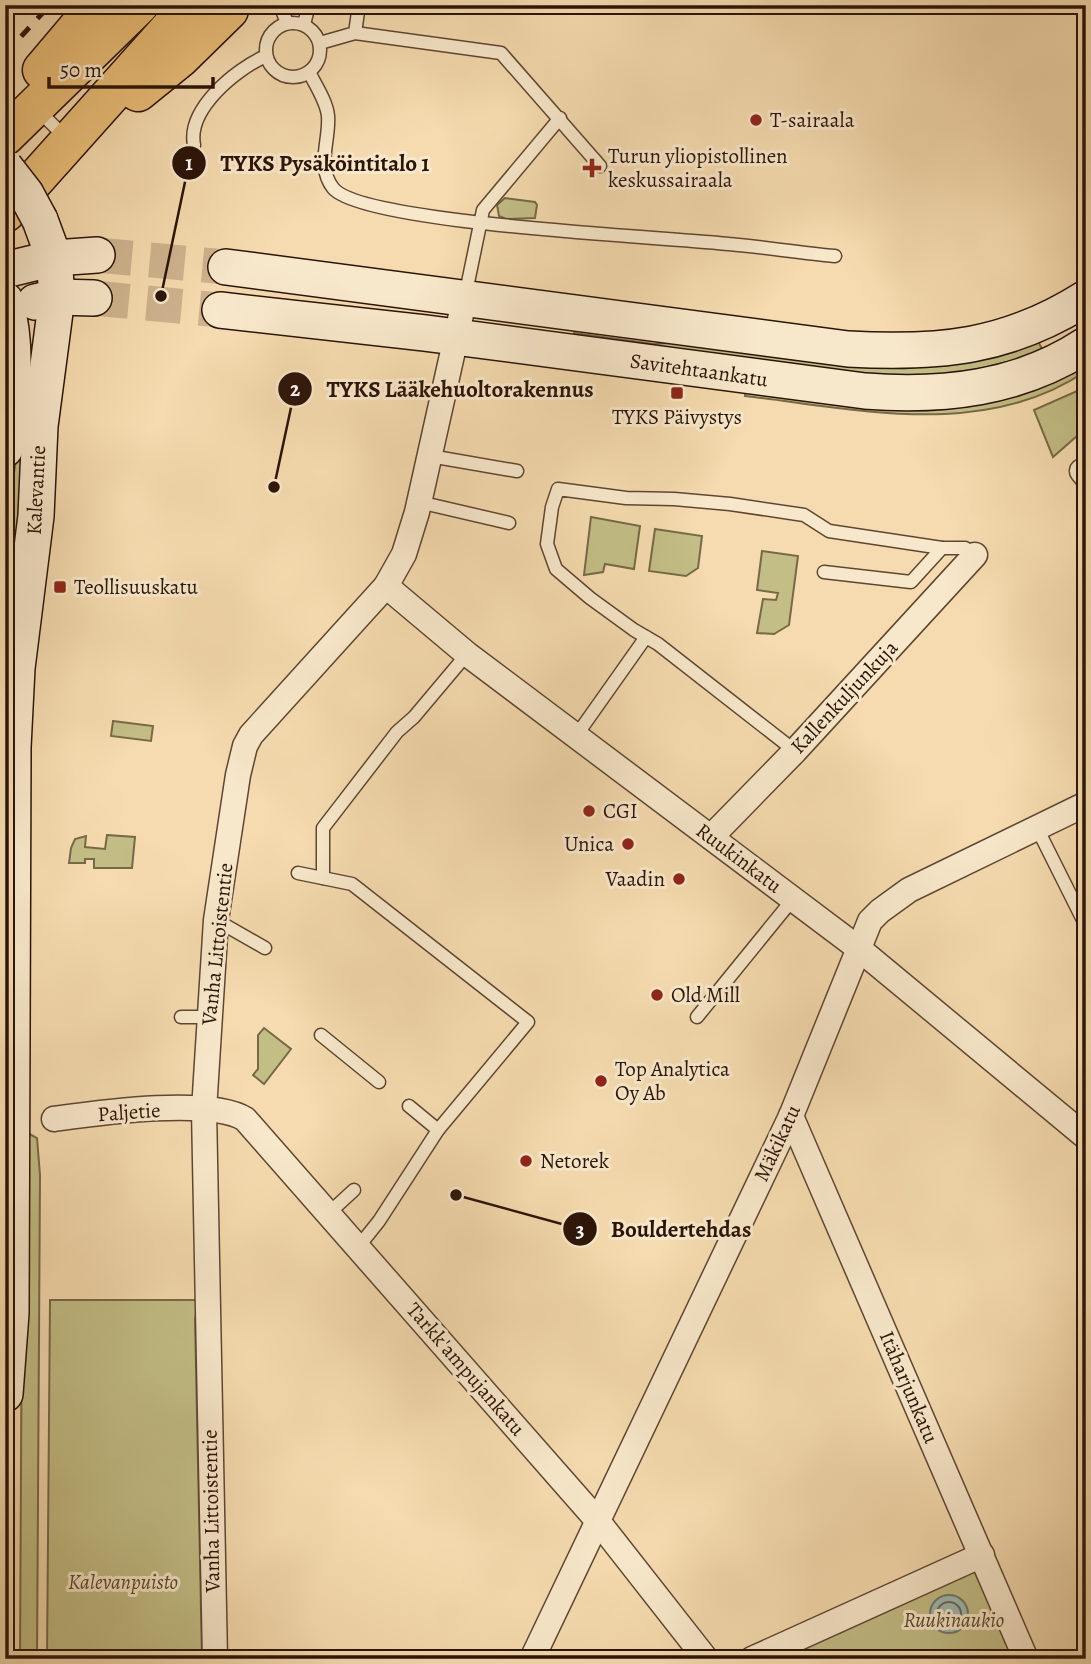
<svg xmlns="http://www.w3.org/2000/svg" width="1091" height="1664" font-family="Alegreya,serif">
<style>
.green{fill:#c3be86;stroke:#776947;stroke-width:2}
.water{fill:#9eb9b3;stroke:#70776f;stroke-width:2}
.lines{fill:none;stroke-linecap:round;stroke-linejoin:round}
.shore{stroke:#64665e;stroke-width:2}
.secondary-tunnel{stroke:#cdb38e;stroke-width:35;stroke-dasharray:35 18;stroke-linecap:butt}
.service-casing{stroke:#5e4632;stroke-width:15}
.minor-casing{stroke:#5e4632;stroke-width:27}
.secondary-casing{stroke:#2b1408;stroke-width:38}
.trunk-casing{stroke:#2b1408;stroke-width:41}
.service{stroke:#f8e8cb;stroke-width:12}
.minor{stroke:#f8e8cb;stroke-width:24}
.secondary{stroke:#f8e8cb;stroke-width:35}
.trunk{stroke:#eabe78;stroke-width:38}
.rail{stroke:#2b1408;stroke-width:5;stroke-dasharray:12 12;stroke-linecap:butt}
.secondary-bridge-casing{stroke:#2b1408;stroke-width:38;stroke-linecap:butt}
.secondary-bridge{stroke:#f8e8cb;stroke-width:35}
.poi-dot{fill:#8f2418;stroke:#f8e8cb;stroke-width:2.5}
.labels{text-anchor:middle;stroke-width:6;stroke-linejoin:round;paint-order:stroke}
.poi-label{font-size:21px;fill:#2b1408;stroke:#f8e8cb;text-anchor:start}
.street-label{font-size:21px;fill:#2b1408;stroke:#f8e8cb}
.park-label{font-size:21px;font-style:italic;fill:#59472e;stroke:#f8e8cb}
.leader{fill:none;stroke:#2b1408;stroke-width:2.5}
.callout-dot{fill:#2b1408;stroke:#f8e8cb;stroke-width:2.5}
.mark-label{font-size:21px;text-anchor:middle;font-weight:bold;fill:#fff}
.callout-label{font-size:23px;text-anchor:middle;font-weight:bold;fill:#2b1408;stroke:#f8e8cb;stroke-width:6;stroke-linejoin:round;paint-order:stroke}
</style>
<rect width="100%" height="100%" fill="#f5dbaf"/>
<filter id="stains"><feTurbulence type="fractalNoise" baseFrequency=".00286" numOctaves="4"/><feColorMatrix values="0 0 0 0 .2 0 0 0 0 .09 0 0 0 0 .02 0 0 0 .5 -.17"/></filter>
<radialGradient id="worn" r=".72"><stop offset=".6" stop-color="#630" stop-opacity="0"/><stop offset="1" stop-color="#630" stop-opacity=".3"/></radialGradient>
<g class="green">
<path d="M505,198l30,4 2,3 -2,13 -29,1 -7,-3 -2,-11z"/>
<path d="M574,333l80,11 43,-3h341l6,12 -117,28 -354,-40z"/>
<path d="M31,345l7,1 -26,231 -7,-1v-35z"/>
<path d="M1086,360v11c-101,69 -229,38 -341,25l1,-7 152,17z"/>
<path d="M1086,387v41l-33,29 -19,-47z"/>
<path d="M591,517l49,9 -6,43 -29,-5 -2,8 -19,3z"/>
<path d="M655,529l47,7 -4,32 -12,8 -37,-5z"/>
<path d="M762,551l36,5 -9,69 -15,9 -17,-1 6,-34 13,1 2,-7 -21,-3z"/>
<path d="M113,721l40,5 -2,15 -40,-5z"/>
<path d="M107,835l28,2 -3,31h-38v-9h-9v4h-16l2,-15 4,-9 11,-3 -1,11 20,2z"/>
<path d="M264,1028l27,21 -27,35 -11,-9 5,-6v-34z"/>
<path d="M26,1132l11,6 3,37 -3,484h-17l2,-384z"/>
<path d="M50,1300h149l-4,19 7,340h-155z"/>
<path d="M975,1568l39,91h-237z"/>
</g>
<circle class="water" cx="949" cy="1614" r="19"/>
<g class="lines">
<circle class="shore" cx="949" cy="1614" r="12"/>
<g class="secondary-tunnel">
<path d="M97,255l129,12"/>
<path d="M94,298l126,12"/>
</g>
<defs>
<g id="service">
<path d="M280,5l7,18"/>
<circle cx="293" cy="50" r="27"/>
<path d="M304,24l5,-19"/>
<path d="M355,33l146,20 99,113"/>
<path d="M320,43l35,-10 4,-28"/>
<path d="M309,72c6,12 18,30 19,44 2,24 -12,50 5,72 28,36 336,49 396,56 35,3 70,9 106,12"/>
<path d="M38,110l29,29"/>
<path d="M194,145c-7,-36 42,-76 72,-89"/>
<path d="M465,297l18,-87 77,-92"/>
<path d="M430,456l87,15"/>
<path d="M419,502l90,21"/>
<path d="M824,572l87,10 31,-34"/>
<path d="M576,736l70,-99"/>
<path d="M795,751l-137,-107 -24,-14 -44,-32 -34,-29 -9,-25 5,-37 6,-18 68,9 48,1 56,5 74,11 25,16 113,17h23l10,7"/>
<path d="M1037,828l49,98"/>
<path d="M298,873l54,11 176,138 -90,108 -59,91 -20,25"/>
<path d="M323,878v-50l74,-96 17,-15 53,-63"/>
<path d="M216,920l49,28"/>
<path d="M181,1017h29"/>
<path d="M697,1017l96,-118"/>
<path d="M321,1035l58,47"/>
<path d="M409,1106l29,24"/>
<path d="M329,1213l25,-23"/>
</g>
<g id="minor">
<path d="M1082,471l4,5"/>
<path d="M386,586l81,68 391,294 228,189"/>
<path d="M711,837l84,-86 180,-196"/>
<path d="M791,1116l235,543"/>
<path d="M54,1119c44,-6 155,-22 191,0l352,401 109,139"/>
<path d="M215,1659l-11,-549 12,-190 22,-145 7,-29 6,-11 135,-149 18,-32 13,-42 48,-215"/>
<path d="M532,1659l259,-543 79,-195 10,-10 29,-21 177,-86"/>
<path d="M752,1659l230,-104"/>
</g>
<g id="secondary">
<path d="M226,267l622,82c91,5 159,-1 238,-51"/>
<path d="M5,270l49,-12 43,-3"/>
<path d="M5,300c14,49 7,99 0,149"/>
<path d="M35,302l22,-5 37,1"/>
<path d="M220,310l205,23 440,58c77,6 154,-2 221,-46"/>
<path d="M5,1394l6,-81 2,-566 4,-79 19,-152 4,-90 17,-129 -3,-39 -14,-38"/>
</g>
<g id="trunk">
<path d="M42,70l55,-65"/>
<path d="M138,92l42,-34 49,-48"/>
<path d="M5,136l134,-131"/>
<path d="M5,213l186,-208"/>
</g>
</defs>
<use href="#service" class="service-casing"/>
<use href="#minor" class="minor-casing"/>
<use href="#secondary" class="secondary-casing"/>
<use href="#trunk" class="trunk-casing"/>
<use href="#service" class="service"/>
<use href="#minor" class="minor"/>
<use href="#secondary" class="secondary"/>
<use href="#trunk" class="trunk"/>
<path class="rail" d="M5,54l45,-49"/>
<defs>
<path id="secondary-bridge" d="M5,167l21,27 14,26"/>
</defs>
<use href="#secondary-bridge" class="secondary-bridge-casing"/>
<use href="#secondary-bridge" class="secondary-bridge"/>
</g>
<g class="poi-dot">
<circle cx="756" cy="120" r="7"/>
<path d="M588.5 157.5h7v7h7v7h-7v7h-7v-7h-7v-7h7z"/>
<rect x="670" y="386" width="14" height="14" rx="3.5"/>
<rect x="53" y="580" width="14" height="14" rx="3.5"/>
<circle cx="589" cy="811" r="7"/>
<circle cx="628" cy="844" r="7"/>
<circle cx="679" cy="879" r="7"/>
<circle cx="657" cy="995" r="7"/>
<circle cx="601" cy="1081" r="7"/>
<circle cx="526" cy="1161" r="7"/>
</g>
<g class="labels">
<g class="poi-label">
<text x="770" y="127">T-sairaala</text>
<text x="608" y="163">Turun yliopistollinen<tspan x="608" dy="24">keskussairaala</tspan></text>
<text x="677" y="424" text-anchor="middle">TYKS Päivystys</text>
<text x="74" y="594">Teollisuuskatu</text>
<text x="603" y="818">CGI</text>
<text x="614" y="851" text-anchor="end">Unica</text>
<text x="665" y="886" text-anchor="end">Vaadin</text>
<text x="671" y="1002">Old Mill</text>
<text x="615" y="1076">Top Analytica<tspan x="615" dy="24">Oy Ab</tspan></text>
<text x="540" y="1168">Netorek</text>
</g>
<g class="street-label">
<text transform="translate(699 370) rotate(8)" y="7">Savitehtaankatu</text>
<text transform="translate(36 490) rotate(-87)" y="7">Kalevantie</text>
<text transform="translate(844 697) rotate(-47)" y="7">Kallenkuljunkuja</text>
<text transform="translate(739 858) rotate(37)" y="7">Ruukinkatu</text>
<text transform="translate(217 944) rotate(-84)" y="7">Vanha Littoistentie</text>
<text transform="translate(129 1112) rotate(-4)" y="7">Paljetie</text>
<text transform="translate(777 1143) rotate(-65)" y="7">Mäkikatu</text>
<text transform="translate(466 1369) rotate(49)" y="7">Tarkk'ampujankatu</text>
<text transform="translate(909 1387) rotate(67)" y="7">Itäharjunkatu</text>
<text transform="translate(211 1511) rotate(-91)" y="7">Vanha Littoistentie</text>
</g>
<g class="park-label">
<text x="123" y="1589">Kalevanpuisto</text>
<text x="954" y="1627">Ruukinaukio</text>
</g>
</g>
<path class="leader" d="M161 296L189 163M274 487L295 389M456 1195L580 1229"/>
<g class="callout-dot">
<circle cx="161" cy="296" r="7"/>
<circle cx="274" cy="487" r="7"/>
<circle cx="456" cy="1195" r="7"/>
<circle cx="189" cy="163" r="18"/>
<circle cx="295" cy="389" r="18"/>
<circle cx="580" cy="1229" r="18"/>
</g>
<g class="mark-label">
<text x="189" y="170">1</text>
<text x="295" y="396">2</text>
<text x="580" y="1237">3</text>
</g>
<g class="callout-label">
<text x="325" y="171">TYKS Pysäköintitalo 1</text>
<text x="460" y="397">TYKS Lääkehuoltorakennus</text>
<text x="681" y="1237">Bouldertehdas</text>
</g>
<rect width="1091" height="1664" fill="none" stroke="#f5dbaf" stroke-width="28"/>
<rect x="7" y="7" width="1077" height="1650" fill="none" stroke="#2b1408" stroke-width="3.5"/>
<rect x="14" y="14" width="1063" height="1636" fill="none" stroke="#2b1408" stroke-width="2"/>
<path d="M49 77v10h164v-10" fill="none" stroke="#2b1408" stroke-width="3.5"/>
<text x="60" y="77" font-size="21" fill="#2b1408" stroke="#f8e8cb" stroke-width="5" paint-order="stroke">50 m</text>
<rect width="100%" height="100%" filter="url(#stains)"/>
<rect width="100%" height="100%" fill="url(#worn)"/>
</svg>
